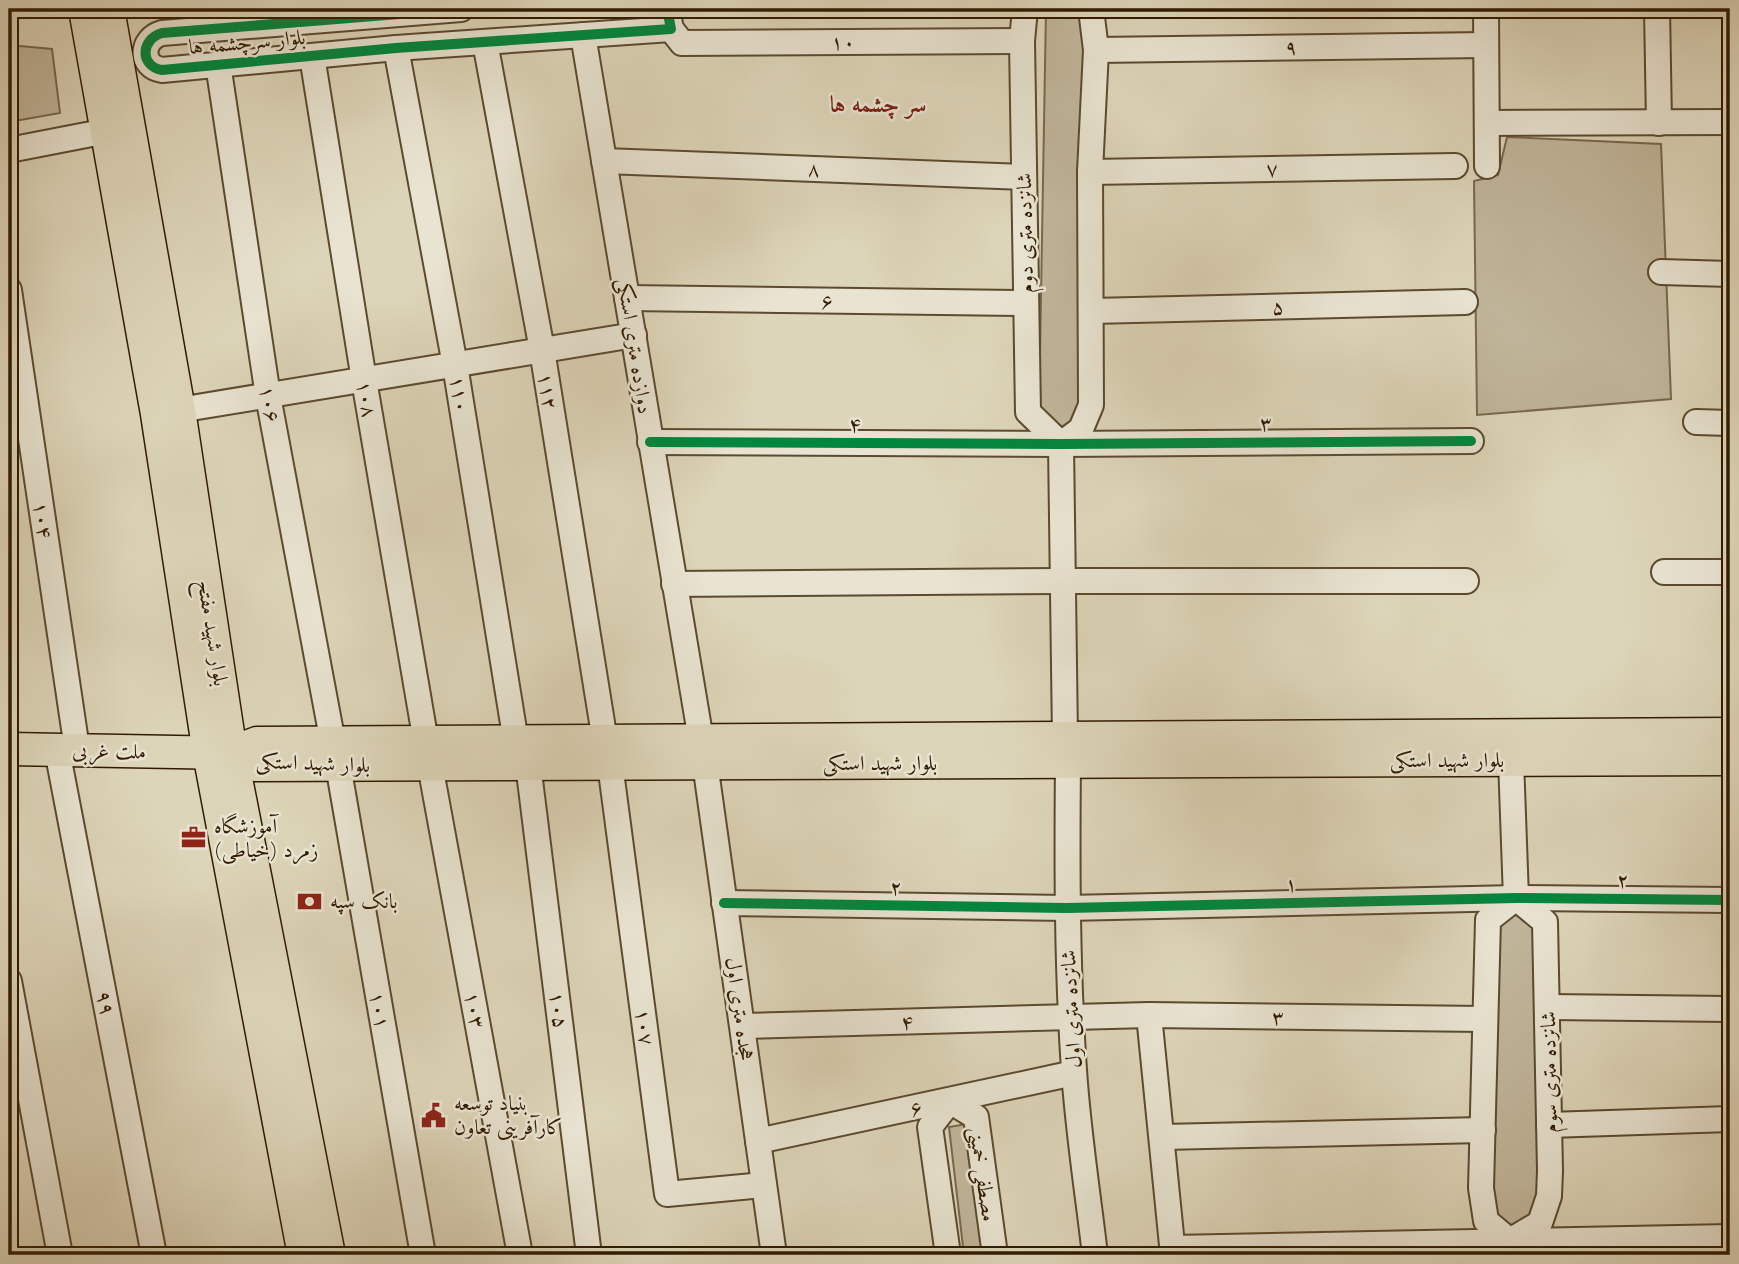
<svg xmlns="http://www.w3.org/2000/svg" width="1739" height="1264" font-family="'Old Standard TT',Amiri,serif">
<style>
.green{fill:#c0b59a;stroke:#78684e;stroke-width:2}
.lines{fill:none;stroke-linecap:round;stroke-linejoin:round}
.minor-casing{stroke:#5c4a2f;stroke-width:28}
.major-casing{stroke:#311b01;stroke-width:35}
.minor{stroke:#e9e4d2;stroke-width:24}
.major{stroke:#ddd5b9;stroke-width:32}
.cycleway-casing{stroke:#e9e4d2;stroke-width:15}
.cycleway{stroke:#00873e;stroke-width:10}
.labels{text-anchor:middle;stroke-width:5;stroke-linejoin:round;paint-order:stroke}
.street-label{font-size:21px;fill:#311b01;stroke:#e9e4d2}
.poi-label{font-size:21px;fill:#311b01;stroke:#e9e4d2;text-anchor:start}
.neighbourhood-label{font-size:23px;font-weight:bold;fill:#7a1f14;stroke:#e9e4d2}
</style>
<rect width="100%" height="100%" fill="#ddd5b9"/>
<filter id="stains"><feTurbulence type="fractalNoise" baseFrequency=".00286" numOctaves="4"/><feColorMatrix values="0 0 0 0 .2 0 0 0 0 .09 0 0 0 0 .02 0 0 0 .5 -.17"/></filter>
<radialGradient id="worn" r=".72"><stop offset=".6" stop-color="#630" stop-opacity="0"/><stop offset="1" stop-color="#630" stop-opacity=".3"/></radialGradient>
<g class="green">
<path d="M1046,9h47l-9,412 -12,5 -19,1 -14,-16z"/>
<path d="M9,45l43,4 8,64 -51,9z"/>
<path d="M1507,137l154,7 10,255 -194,16 -3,-234 24,-6z"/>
<path d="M1509,911l20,5 8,10 1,282 -17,26 -28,-18 1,-291z"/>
<path d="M973,1123l17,132h-26l-15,-128z"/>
</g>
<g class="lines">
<defs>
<g id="minor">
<path d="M461,9l-299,24c-21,6 -23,33 0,37l234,-22 275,-19 -4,-20"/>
<path d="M1025,9l-3,32 6,371 33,32 4,294"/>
<path d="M1486,9l1,157"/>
<path d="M1657,9l2,114"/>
<path d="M671,29l11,14 340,-2"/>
<path d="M583,35l118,705"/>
<path d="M485,42l57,308 63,391"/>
<path d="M396,48l59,317 61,377"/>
<path d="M1096,50l390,-5"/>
<path d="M312,56l52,324 62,362"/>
<path d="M218,64l50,332 65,347"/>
<path d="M1487,123l243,-1"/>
<path d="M9,150l98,-19"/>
<path d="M604,161l419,16"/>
<path d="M1090,172l365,-6"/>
<path d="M1661,272l69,2"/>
<path d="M9,290l68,459"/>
<path d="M627,298l399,5"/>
<path d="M1092,311l373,-9"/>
<path d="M179,410l455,-75"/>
<path d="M1696,422l34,1"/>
<path d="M650,442l411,2 410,-3"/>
<path d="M1061,444l20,-15 10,-24 -1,-233 6,-122 -5,-41"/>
<path d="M1664,572h66"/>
<path d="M674,584l389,-3h403"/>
<path d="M57,750l97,505"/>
<path d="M1511,760l5,138 29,24 5,249 -1,25 -9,27 -27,16"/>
<path d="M1068,762c-1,103 -1,205 6,308 4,62 14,124 21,185"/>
<path d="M705,763l69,492"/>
<path d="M528,764l61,491"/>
<path d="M610,764l57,430 97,-9"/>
<path d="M338,765l85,490"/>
<path d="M430,765l90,490"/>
<path d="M724,903l343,5 449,-10 214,2"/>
<path d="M9,981l51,274"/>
<path d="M1548,1007l182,2"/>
<path d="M1149,1015l24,240"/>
<path d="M743,1026l406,-11 335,4"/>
<path d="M1549,1125l181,-6"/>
<path d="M1163,1137l320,-7"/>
<path d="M758,1141l316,-68"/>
<path d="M1510,1241l-24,-20 -5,-33 7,-268 28,-22"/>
<path d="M1172,1248l558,-11"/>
<path d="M948,1255l-18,-128 20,-26 26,16 19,138"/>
</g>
<g id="major">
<path d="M85,9l72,405 52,339 95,502"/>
<path d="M108,9l71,401 52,343 98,502"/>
<path d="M9,749l222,4 26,-10 1473,-9"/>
<path d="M231,753l24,12 1475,-6"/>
</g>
</defs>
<use href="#minor" class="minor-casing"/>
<use href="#major" class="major-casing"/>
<use href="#minor" class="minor"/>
<use href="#major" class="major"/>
<defs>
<g id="cycleway">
<path d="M461,9l-299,24c-21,6 -23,33 0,37l234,-22 275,-19 -4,-20"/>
<path d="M650,442l411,2 410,-3"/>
<path d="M724,903l343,5 449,-10 214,2"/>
</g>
</defs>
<use href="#cycleway" class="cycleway-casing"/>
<use href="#cycleway" class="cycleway"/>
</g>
<defs>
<symbol id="office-bare" viewBox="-9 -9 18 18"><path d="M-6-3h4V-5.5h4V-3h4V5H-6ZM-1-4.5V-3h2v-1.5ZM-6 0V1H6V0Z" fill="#8f2418" stroke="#e9e4d2" stroke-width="2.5" paint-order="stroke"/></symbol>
<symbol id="bank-bare" viewBox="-9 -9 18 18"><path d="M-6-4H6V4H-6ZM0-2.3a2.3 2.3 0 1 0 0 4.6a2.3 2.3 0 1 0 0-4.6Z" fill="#8f2418" stroke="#e9e4d2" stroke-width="2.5" paint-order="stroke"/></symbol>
<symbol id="civic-bare" viewBox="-9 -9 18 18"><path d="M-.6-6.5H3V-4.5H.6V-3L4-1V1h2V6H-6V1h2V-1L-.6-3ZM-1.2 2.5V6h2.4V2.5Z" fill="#8f2418" stroke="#e9e4d2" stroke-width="2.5" paint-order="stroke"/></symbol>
</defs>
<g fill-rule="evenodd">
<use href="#office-bare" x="176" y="820" width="35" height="35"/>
<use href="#bank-bare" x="292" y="884" width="35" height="35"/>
<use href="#civic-bare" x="416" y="1098" width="35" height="35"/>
</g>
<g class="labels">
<g class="street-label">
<text transform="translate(247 42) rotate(-5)" y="7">بلوار سرچشمه ها</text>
<text x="843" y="49">۱۰</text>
<text transform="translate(1291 47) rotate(-1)" y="7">۹</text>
<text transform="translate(814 169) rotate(2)" y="7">۸</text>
<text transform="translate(1272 169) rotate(-1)" y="7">۷</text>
<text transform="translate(1025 233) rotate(-91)" y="7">شانزده متری دوم</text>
<text transform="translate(827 301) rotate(1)" y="7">۶</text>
<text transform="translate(1278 307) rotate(-1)" y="7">۵</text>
<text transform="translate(635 346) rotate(81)" y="7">دوازده متری استکی</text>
<text transform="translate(548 391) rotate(81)" y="7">۱۱۲</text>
<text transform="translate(460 394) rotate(81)" y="7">۱۱۰</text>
<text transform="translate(367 399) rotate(80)" y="7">۱۰۸</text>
<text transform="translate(270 404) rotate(80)" y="7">۱۰۶</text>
<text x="1266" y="430">۳</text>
<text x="855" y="431">۴</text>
<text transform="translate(43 520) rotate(82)" y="7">۱۰۴</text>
<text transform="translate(213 633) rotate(81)" y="7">بلوار شهید مفتح</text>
<text transform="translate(109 751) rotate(1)" y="7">ملت غربی</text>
<text x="1447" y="767">بلوار شهید استکی</text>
<text transform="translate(313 763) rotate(2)" y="7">بلوار شهید استکی</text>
<text x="880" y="770">بلوار شهید استکی</text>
<text x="1623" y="887">۲</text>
<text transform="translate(1291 884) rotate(-1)" y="7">۱</text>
<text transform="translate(896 887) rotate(1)" y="7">۲</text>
<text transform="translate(106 1003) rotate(79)" y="7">۹۹</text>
<text transform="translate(740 1009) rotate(82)" y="7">هجده متری اول</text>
<text transform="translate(1071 1009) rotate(-93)" y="7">شانزده متری اول</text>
<text transform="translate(380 1010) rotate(80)" y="7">۱۰۱</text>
<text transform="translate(475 1010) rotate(80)" y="7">۱۰۳</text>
<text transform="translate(559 1010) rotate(83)" y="7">۱۰۵</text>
<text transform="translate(1278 1017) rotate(1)" y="7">۳</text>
<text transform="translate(907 1022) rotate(-1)" y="7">۴</text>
<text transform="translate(645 1027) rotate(82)" y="7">۱۰۷</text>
<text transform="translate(1549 1072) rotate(-91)" y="7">شانزده متری سوم</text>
<text transform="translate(916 1108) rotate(-12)" y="7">۶</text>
<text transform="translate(983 1174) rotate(82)" y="7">مصطفی خمینی</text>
</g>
<g class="poi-label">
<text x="214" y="833">آموزشگاه<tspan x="214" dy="24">زمرد (خیاطی)</tspan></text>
<text x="330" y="908">بانک سپه</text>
<text x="454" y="1110">بنیاد توسعه<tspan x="454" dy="24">کارآفرینی تعاون</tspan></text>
</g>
<g class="neighbourhood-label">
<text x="878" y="112">سر چشمه ها</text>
</g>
</g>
<rect width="1739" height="1264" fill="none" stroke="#ddd5b9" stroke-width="35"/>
<rect x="10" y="10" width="1718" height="1243" fill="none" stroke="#311b01" stroke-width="3.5"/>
<rect x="18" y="18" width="1704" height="1229" fill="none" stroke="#311b01" stroke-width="2"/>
<rect width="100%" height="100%" filter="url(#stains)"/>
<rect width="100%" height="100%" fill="url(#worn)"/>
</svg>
